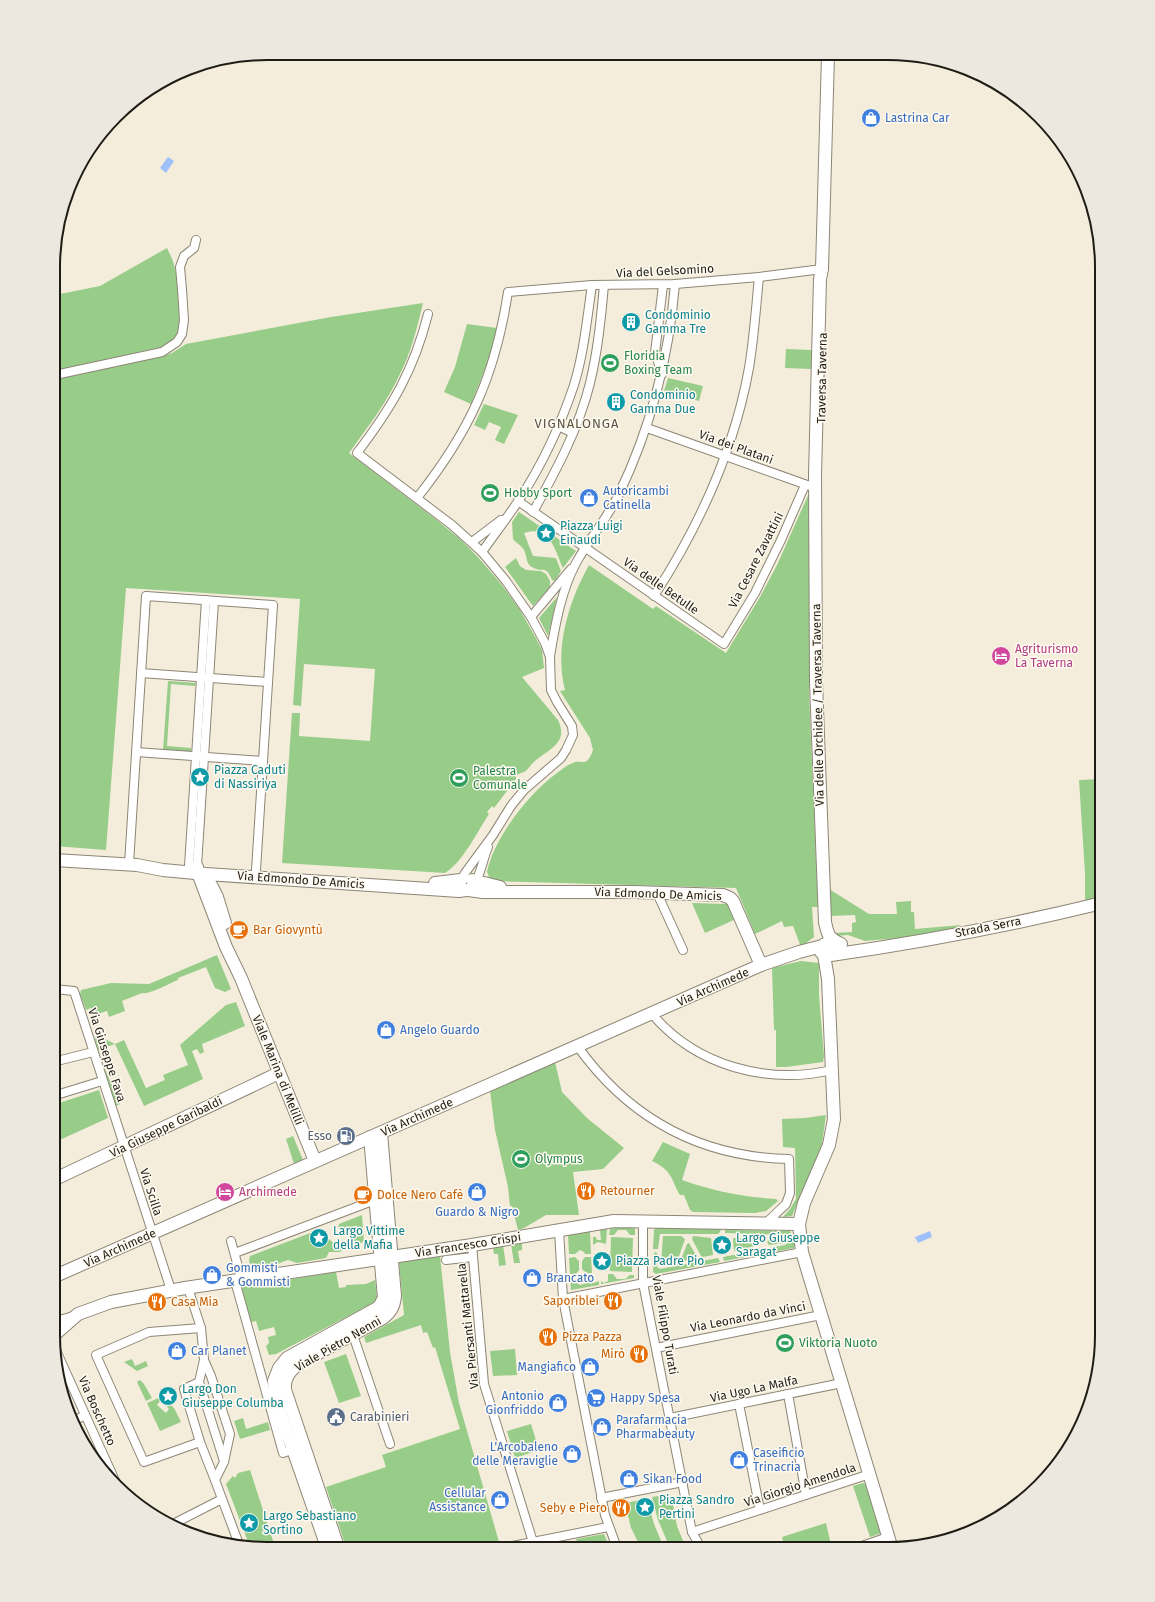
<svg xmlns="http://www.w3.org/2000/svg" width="1155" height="1602" font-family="'Fira Sans',sans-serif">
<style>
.green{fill:#97cd89}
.water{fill:#9fc1fb}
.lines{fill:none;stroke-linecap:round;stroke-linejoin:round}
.street-casing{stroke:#8d8676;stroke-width:10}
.secondary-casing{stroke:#8d8676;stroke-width:14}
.street{stroke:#fff;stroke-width:8}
.secondary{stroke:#fff;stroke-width:12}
.labels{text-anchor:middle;stroke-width:3;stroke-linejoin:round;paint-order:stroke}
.shop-label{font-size:12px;fill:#366cbe;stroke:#fffaf0;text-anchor:start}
.street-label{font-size:12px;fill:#1f1c16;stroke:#fffaf0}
.culture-label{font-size:12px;fill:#0d838f;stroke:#fffaf0;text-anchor:start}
.leisure-label{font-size:12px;fill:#27864d;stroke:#fffaf0;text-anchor:start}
.hotel-label{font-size:12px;fill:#b23c85;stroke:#fffaf0;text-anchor:start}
.food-label{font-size:12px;fill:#c56008;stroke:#fffaf0;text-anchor:start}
.service-label{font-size:12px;fill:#4e5e75;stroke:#fffaf0;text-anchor:end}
.neighbourhood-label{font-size:13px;letter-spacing:1px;fill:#5a5345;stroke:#fffaf0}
.rim{fill:none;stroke:#1f1c16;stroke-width:2}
</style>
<rect width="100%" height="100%" fill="#f5eddb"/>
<g class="green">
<path d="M167,248c2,5 6,11 7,17 4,13 9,56 3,68 -3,7 -8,11 -15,14l-107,24v-76l45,-9z"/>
<path d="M423,303c-6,25 -12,50 -24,73 -13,28 -32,52 -50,77l85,65 26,21 17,17 25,29 18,25 17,30 5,10 2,18 -22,9 36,43c11,23 -9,29 -23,41 -4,3 -7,9 -11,11 -4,2 -5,1 -8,4v3l-22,29 -2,-2 -5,6 2,2c-12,18 -26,48 -44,59l-163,-10 10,-150h8l-1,23 71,5 5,-72 -71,-5 -3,42 -8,-1 7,-106 -174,-11 -20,262 -52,-4 1,-468 104,-21 13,-4 14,-9 145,-27z"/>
<path d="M467,324l30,4 -5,23 -21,53 -27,-12 11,-25z"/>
<path d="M786,349l26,1v19l-27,-1z"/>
<path d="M668,378l35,8 -4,15 -35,-10z"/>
<path d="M484,404l34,11 -14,29 -9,-4 6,-13 -12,-5 -4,8 -11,-5z"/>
<path d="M810,491l-1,201 9,215h-6l2,30 -13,10 -8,-21 -9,1 -2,-6 -27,13 -19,-46 -242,-7 -4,-2 -3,-7c7,-34 42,-79 70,-99 5,-4 12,-9 18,-11 4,-1 9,1 12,-1 3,-3 5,-8 6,-11l-3,-12 -30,-47 5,-1c-11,-42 4,-89 24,-125l64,44 3,-3 70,47 34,-56 17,-32z"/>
<path d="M519,512l57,39 -13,17c-8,-18 -13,-44 -39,-35l9,23 23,2 5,13 -6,10 -3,-1c-7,-17 -9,-6 -20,-13 -6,-3 -5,-11 -8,-17 -2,-4 -8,-7 -11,-11l-1,-17z"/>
<path d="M516,558l4,8 6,4 15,1 5,3 4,7v6l-17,19 -28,-39z"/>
<path d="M557,597l-9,39 -9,-18z"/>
<path d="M168,681l28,2 -1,3 -24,-2 -4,62 24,2v4l-28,-2z"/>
<path d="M1102,779v118l-17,4v-28l-6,-93z"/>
<path d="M829,889l40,25h28l-1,-12 15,-1v11h3l1,17 46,-4 -8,4 -42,8 -46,4 -17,-6 -14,1v-3l18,-1v-9l4,-1 -1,-7 -25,1z"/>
<path d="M692,903l35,1 7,16 -29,13z"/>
<path d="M217,955l14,34 -6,3 -10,-4 -9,-21 -28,11v2c-8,3 -29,15 -36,13l-20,8 3,10 -16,6 -2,-6 -13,4 -3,-7 -5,2 -6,-16 1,-4 30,-7 38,1z"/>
<path d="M801,961l18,2v33l5,60 -1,6 -37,5h-10v-37h-2l-2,-62z"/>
<path d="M236,1002l9,24 -43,18 2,8 -4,2 -3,-5 -5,2 11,28 -59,27 -29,-62 -17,6 -3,-11 2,-4 18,9 9,-4 22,48 19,-8 -2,-5 25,-10 -8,-20 46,-40z"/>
<path d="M102,1062l18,42 -4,2z"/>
<path d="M555,1062l7,30 25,26 37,30 -21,21 -30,3 6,43h-33l-22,13 -6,2 -6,-24h-2l-2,-19 -13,-57 -5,-40z"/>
<path d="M99,1090l9,28 -55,25v-38z"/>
<path d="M826,1115l-4,29 -30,72 -9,1 7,-8 6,-10 -1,-51 -12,-1 -1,-28 23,-1z"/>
<path d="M293,1136l10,24 -9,4 -8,-25z"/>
<path d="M663,1142l27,12 -8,26c31,11 61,17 94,19l2,2 -12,10 -11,2 -62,-1 -3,-2 -6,-15h-4l-2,-3c-7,-16 -9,-23 -26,-31z"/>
<path d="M362,1215l2,26 -6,4 -3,-1 -2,2 -4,-2v-9l-5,-4 -6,-2 1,-5z"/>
<path d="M615,1228h20v7h-5l-4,-5h-8l-4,5h-5l1,-6z"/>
<path d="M656,1228l65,1 -1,3 -2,2h-58l-2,15h-5l1,-19z"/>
<path d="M607,1229l-1,15 -8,-2 -5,3v-8h3l1,3h4l-1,-10z"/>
<path d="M318,1230l24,20 -2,2h-11l-3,6 -29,5 -9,-3 -6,2 -7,4 -23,4 -3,-9 1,-5z"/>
<path d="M725,1230l65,1 3,8 -10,-4 -58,-2z"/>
<path d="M590,1231l1,23h-6l-1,-2 -4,-2 -5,4h-6l-1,-19z"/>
<path d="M663,1236h18l4,3 -8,23 -14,3 -2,-1z"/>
<path d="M693,1236l18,2 2,17 -10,2 -2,-1 -9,-17z"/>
<path d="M611,1237l22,1 -1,34 -22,-1z"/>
<path d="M734,1238c9,0 17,0 21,8l-21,5 -1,-12z"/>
<path d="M770,1239h16v2l-1,2 -16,2 -2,-3z"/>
<circle cx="722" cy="1245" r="4.5"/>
<path d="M789,1241h5l1,4 -1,3 -70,13 -1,-4 62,-12z"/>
<path d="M522,1243v7l-4,1 2,12h-6l-3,-19z"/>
<path d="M689,1243l8,14 -13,4 -2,-4 5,-13z"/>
<path d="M503,1245l3,20 -7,1 -1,-12h-4l-1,-7z"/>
<path d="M656,1252l2,3 -1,12 3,2 58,-11 2,4 -64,12 -3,-2 1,-19z"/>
<path d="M440,1256l10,96 9,51 40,139 -32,6 -121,-1 -20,-60 60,-20 -4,-12 78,-26 -25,-82 -2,1 -6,-16 -4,1 -2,-8 -55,18 -2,-6 40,-22 -5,-53z"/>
<path d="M575,1257l4,4v9l-3,4h-6l-1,-16z"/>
<path d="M585,1257h6l1,16h-6l-4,-4v-8z"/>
<path d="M336,1272l3,16 7,-1v-2l20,-1 9,-4 2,17 -2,5 -99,52 -7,1 -3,-9 3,-3 -1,-6 8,-2 -2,-8 -15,4 -3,-10 -5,1 -10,-35z"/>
<path d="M608,1274h5l4,5h8l4,-3v-1h5v3l-33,6v-3l3,2 4,-2z"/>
<path d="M590,1276h2l1,5 1,2 5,-2v4l-28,5 -1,-13h3l2,5 5,3 7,-2z"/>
<path d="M515,1349l2,26 -24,1 -3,-25z"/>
<path d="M346,1354l15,42 -22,7 -15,-41z"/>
<path d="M132,1359l3,7 11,-5 2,5 -11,5 -13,-9z"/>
<path d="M140,1380l4,4 8,14 -6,3 -9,-19z"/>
<path d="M161,1397l5,4 -3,3 -3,-3 -3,4 9,8 3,-4 -2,-2 2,-3 5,4 7,14 -21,9 -13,-28z"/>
<path d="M243,1418l3,11 22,-7 2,8 -30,9 -6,-18z"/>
<path d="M531,1424l8,26 -24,8 -8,-27z"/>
<path d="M250,1470l25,77h-25l-24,-63 7,-8 2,2 3,-5z"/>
<path d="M863,1483l3,1 16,49 -12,4 -17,-51z"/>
<path d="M666,1495h4l2,4 5,27 9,22h-16l-12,-28 -6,-23z"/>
<path d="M647,1499l7,25 10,24h-23l-10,-20 -6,-25z"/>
<path d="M826,1523l6,26h-47l-3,-12z"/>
<path d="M604,1534l6,14h-10l-1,-3 -9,3h-11l-3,-9z"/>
</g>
<g class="water">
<path d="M168,157l6,4 -8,12 -6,-5z"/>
<path d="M930,1231l2,6 -14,6 -3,-6z"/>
</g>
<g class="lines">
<defs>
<g id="street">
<path d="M428,314c-14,56 -36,93 -71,139l95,72 30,27 24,29 25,36 14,26 5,14 1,33 6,12 15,24 1,9 -7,15 -5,8 -37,32 -13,16 -18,29 -28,38 -3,6"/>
<path d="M662,374l-7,-21 8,-68"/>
<path d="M55,375l107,-23 15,-10 5,-8 2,-14 -2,-31 -2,-22 4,-11 10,-8 2,-8"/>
<path d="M558,426l15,7"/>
<path d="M647,428l163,58"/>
<path d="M417,498c53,-67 78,-122 91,-206l84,-7 83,-1 84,-7 63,-8"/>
<path d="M518,501l206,143 31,-51 26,-53 24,-55"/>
<path d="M533,512c23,-41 46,-84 57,-129 8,-33 11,-65 14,-98"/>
<path d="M472,542l29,-22"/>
<path d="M482,552c12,-17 25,-34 37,-52 23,-35 42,-76 55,-115 10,-32 13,-67 18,-100"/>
<path d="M654,596c46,-71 80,-145 95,-228 5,-30 7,-61 10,-91"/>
<path d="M531,617l40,-48"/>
<path d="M550,656c5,-30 11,-65 26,-93 13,-24 31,-44 43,-69 32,-67 50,-136 56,-210"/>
<path d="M141,673l127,9"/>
<path d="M136,752l127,9"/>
<path d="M129,864l17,-268 127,9 -17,265"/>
<path d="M189,866l17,-266"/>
<path d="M197,866l17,-265"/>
<path d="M474,884c7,-9 9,-26 14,-37"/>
<path d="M657,893l26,57"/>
<path d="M54,989l20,2 97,299"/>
<path d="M652,1014c44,52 115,71 180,56"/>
<path d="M578,1047c52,72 122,110 211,112l1,34 -4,11 -20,19"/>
<path d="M53,1062l40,-10"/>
<path d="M53,1096l49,-15"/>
<path d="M643,1221v62l49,249 9,16"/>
<path d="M559,1230l4,69 42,216 12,33"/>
<path d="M231,1241l11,40"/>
<path d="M472,1245l12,139 49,158"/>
<path d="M235,1253l140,-53"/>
<path d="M446,1260l27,-3"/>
<path d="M235,1281l48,172 14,-5"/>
<path d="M188,1288l13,40 3,32 7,16 19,58 -6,28 -9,18 25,67"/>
<path d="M563,1299l239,-47"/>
<path d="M53,1322l20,-6"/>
<path d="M353,1335l37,109"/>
<path d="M54,1346l63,139"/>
<path d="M656,1348l165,-33"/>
<path d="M199,1382l5,-22"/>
<path d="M788,1394l18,101"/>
<path d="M739,1404l21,106"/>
<path d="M670,1418l172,-35"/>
<path d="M72,1422l13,-7"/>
<path d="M200,1442l-56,20 -48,-107 53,-23 52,-4"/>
<path d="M215,1480l-15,-38 -16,-53 15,-7 25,79"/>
<path d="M601,1498l82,-16"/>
<path d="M171,1525l51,-26"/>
<path d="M692,1532l178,-58"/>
<path d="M502,1548l106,-21"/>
<path d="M853,1549l35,-12"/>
</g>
<g id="secondary">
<path d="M828,55l-6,214 -2,10 -5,196 1,207 9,240c3,13 3,16 16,22"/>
<path d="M54,860l83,5 26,5 43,4 253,17 7,-1"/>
<path d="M197,867l1,6 28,74 15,31 74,183"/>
<path d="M207,877l10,20 8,26"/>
<path d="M472,880l28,7"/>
<path d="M435,883l26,-3"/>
<path d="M468,890l15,2h151l89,3 7,3 3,3 28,64"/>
<path d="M824,955l4,24 6,140 -5,26 -25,58 -5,21 3,28 90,297"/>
<path d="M831,955c91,-13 181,-30 271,-52"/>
<path d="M53,1180l226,-107"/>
<path d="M53,1277l708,-312 38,-13 23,-6 3,-2 7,2v6l-3,3h-5l-3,-3 1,-6"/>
<path d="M53,1336l25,-22 33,-12 74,-14 287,-43 142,-24 185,3"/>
<path d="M327,1547l-46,-132 -6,-21 -1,-13 5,-13 8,-10 92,-51 5,-9 -14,-161"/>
<path d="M338,1547l-53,-157c-1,-12 4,-18 13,-26l85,-46c8,-6 11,-12 12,-22l-14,-163"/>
</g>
</defs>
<use href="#street" class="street-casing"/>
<use href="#secondary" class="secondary-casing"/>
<use href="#street" class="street"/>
<use href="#secondary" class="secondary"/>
</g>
<defs>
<symbol id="shop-disc" viewBox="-11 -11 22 22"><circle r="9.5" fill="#3f7fe0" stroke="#fffaf0"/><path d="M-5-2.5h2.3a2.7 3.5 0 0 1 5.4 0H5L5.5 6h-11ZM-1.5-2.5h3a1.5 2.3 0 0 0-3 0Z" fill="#fff"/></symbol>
<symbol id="building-disc" viewBox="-11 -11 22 22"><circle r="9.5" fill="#0f9aa8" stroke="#fffaf0"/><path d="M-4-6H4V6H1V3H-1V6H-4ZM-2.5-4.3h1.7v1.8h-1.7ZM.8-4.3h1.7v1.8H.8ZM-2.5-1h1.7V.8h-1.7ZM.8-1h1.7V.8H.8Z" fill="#fff"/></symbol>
<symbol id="stadium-disc" viewBox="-11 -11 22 22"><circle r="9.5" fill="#2e9e5b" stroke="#fffaf0"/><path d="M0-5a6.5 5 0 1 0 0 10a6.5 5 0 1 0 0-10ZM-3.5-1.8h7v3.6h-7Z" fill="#fff"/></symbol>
<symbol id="sight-disc" viewBox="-11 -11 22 22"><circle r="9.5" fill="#0f9aa8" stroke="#fffaf0"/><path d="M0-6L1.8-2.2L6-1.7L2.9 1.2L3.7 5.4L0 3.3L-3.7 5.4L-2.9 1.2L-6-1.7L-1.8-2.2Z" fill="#fff"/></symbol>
<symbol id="hotel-disc" viewBox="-11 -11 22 22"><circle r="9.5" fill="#d1479c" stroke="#fffaf0"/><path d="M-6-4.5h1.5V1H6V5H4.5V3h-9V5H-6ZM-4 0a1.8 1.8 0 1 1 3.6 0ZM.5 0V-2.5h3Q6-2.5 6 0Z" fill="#fff"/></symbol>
<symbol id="cafe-disc" viewBox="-11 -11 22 22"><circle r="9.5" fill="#e8710a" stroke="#fffaf0"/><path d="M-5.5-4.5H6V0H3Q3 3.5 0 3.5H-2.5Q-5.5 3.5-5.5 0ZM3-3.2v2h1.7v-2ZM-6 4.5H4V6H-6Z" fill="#fff"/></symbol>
<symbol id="fuel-disc" viewBox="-11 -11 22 22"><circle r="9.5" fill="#5c6f8a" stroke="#fffaf0"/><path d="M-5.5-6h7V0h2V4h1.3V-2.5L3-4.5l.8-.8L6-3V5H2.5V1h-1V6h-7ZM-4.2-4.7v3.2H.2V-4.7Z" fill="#fff"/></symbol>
<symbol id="restaurant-disc" viewBox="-11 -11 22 22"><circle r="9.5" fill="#e8710a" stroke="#fffaf0"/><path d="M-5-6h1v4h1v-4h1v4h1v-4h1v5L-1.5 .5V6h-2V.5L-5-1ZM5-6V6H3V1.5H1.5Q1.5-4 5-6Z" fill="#fff"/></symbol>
<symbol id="supermarket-disc" viewBox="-11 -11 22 22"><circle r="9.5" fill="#3f7fe0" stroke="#fffaf0"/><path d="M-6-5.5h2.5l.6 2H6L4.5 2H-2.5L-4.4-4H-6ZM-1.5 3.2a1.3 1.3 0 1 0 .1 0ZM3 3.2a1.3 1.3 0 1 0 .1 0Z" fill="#fff"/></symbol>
<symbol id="civic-disc" viewBox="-11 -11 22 22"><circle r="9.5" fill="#5c6f8a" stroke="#fffaf0"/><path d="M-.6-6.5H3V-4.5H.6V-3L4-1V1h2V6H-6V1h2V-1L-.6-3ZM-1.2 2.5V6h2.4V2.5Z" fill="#fff"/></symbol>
</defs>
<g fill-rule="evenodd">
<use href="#shop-disc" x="860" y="107" width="22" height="22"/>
<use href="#building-disc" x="620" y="311" width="22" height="22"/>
<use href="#stadium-disc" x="599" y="352" width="22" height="22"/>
<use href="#building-disc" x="605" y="391" width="22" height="22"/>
<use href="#stadium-disc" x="479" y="482" width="22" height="22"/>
<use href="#shop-disc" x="578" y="487" width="22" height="22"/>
<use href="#sight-disc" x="535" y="522" width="22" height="22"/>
<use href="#hotel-disc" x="990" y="645" width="22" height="22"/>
<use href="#sight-disc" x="189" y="766" width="22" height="22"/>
<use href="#stadium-disc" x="448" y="767" width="22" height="22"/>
<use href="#cafe-disc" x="228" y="919" width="22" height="22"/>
<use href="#shop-disc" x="375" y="1019" width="22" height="22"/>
<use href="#fuel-disc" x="335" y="1125" width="22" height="22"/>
<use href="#stadium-disc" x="510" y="1148" width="22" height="22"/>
<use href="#restaurant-disc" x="575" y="1180" width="22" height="22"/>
<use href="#hotel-disc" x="214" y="1181" width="22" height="22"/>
<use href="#shop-disc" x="466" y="1181" width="22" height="22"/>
<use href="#cafe-disc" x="352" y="1184" width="22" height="22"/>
<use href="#sight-disc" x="308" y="1227" width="22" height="22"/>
<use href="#sight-disc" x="711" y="1234" width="22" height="22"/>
<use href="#sight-disc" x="591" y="1250" width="22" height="22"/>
<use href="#shop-disc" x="201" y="1264" width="22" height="22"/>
<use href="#shop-disc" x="521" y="1267" width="22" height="22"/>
<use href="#restaurant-disc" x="602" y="1290" width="22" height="22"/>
<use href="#restaurant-disc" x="146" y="1291" width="22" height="22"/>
<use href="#restaurant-disc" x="537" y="1326" width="22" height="22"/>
<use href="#stadium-disc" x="774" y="1332" width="22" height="22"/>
<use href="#shop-disc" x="166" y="1340" width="22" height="22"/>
<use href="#restaurant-disc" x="628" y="1343" width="22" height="22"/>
<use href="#shop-disc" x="579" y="1356" width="22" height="22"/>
<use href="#sight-disc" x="157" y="1385" width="22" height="22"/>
<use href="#supermarket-disc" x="585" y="1387" width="22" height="22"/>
<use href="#shop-disc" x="547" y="1392" width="22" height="22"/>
<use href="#civic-disc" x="325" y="1406" width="22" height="22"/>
<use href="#shop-disc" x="591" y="1416" width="22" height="22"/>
<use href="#shop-disc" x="561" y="1443" width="22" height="22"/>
<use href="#shop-disc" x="728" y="1449" width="22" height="22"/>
<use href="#shop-disc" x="618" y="1468" width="22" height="22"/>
<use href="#shop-disc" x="489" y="1489" width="22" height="22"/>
<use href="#sight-disc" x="634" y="1496" width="22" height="22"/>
<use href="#restaurant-disc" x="610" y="1497" width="22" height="22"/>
<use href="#sight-disc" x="238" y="1512" width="22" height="22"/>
</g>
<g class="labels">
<g class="shop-label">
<text x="885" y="122">Lastrina Car</text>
<text x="603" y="495">Autoricambi<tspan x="603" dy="14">Catinella</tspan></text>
<text x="400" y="1034">Angelo Guardo</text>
<text x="477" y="1216" text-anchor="middle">Guardo &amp; Nigro</text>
<text x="226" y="1272">Gommisti<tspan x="226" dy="14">&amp; Gommisti</tspan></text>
<text x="546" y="1282">Brancato</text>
<text x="191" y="1355">Car Planet</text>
<text x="576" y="1371" text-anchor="end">Mangiafico</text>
<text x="544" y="1400" text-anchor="end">Antonio<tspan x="544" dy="14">Gionfriddo</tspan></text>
<text x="610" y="1402">Happy Spesa</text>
<text x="616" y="1424">Parafarmacia<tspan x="616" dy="14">Pharmabeauty</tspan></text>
<text x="558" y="1451" text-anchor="end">L'Arcobaleno<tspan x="558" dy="14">delle Meraviglie</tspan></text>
<text x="753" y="1457">Caseificio<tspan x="753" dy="14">Trinacria</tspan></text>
<text x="643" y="1483">Sikan Food</text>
<text x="486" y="1497" text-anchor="end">Cellular<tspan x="486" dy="14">Assistance</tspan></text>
</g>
<g class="street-label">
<text transform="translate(665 271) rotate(-3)" y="4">Via del Gelsomino</text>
<text transform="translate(822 378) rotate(-89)" y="4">Traversa Taverna</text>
<text transform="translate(736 447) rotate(20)" y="4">Via dei Platani</text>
<text transform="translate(756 560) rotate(-63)" y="4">Via Cesare Zavattini</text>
<text transform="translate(661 586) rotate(35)" y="4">Via delle Betulle</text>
<text transform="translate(818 705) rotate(-91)" y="4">Via delle Orchidee / Traversa Taverna</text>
<text transform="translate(301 880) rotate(4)" y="4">Via Edmondo De Amicis</text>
<text transform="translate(658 894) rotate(2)" y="4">Via Edmondo De Amicis</text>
<text transform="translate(988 927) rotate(-11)" y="4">Strada Serra</text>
<text transform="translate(713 987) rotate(-24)" y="4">Via Archimede</text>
<text transform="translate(107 1055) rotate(72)" y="4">Via Giuseppe Fava</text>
<text transform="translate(278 1070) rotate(68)" y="4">Viale Marina di Melilli</text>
<text transform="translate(417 1117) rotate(-24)" y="4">Via Archimede</text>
<text transform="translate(166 1127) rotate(-26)" y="4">Via Giuseppe Garibaldi</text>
<text transform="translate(151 1192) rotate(72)" y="4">Via Scilla</text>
<text transform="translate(468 1245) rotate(-9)" y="4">Via Francesco Crispi</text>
<text transform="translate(120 1248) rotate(-24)" y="4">Via Archimede</text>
<text transform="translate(748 1317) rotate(-11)" y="4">Via Leonardo da Vinci</text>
<text transform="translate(665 1325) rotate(80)" y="4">Viale Filippo Turati</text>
<text transform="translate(468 1326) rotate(-96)" y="4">Via Piersanti Mattarella</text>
<text transform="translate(338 1344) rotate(-30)" y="4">Viale Pietro Nenni</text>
<text transform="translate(754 1389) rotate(-12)" y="4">Via Ugo La Malfa</text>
<text transform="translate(97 1411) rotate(66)" y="4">Via Boschetto</text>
<text transform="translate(800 1485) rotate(-18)" y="4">Via Giorgio Amendola</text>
</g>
<g class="culture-label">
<text x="645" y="319">Condominio<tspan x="645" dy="14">Gamma Tre</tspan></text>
<text x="630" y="399">Condominio<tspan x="630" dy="14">Gamma Due</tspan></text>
<text x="560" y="530">Piazza Luigi<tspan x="560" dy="14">Einaudi</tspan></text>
<text x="214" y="774">Piazza Caduti<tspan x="214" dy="14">di Nassiriya</tspan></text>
<text x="333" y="1235">Largo Vittime<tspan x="333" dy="14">della Mafia</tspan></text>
<text x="736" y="1242">Largo Giuseppe<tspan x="736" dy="14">Saragat</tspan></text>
<text x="616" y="1265">Piazza Padre Pio</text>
<text x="182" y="1393">Largo Don<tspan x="182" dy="14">Giuseppe Columba</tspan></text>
<text x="659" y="1504">Piazza Sandro<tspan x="659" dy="14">Pertini</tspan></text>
<text x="263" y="1520">Largo Sebastiano<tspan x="263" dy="14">Sortino</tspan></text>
</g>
<g class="leisure-label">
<text x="624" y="360">Floridia<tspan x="624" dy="14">Boxing Team</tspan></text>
<text x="504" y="497">Hobby Sport</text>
<text x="473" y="775">Palestra<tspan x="473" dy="14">Comunale</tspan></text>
<text x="535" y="1163">Olympus</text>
<text x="799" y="1347">Viktoria Nuoto</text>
</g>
<g class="hotel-label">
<text x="1015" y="653">Agriturismo<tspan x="1015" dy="14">La Taverna</tspan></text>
<text x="239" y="1196">Archimede</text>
</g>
<g class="food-label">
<text x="253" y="934">Bar Giovyntù</text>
<text x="600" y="1195">Retourner</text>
<text x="377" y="1199">Dolce Nero Cafè</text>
<text x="599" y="1305" text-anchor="end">Saporiblei</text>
<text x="171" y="1306">Casa Mia</text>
<text x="562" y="1341">Pizza Pazza</text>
<text x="625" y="1358" text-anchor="end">Mirò</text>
<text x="607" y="1512" text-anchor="end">Seby e Piero</text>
</g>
<g class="service-label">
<text x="332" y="1140">Esso</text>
<text x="350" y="1421" text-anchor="start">Carabinieri</text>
</g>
<g class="neighbourhood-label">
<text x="577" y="428">VIGNALONGA</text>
</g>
</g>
<path d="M0 0H1155V1602H0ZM267 60H888A207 207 0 0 1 1095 267V1335A207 207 0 0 1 888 1542H267A207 207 0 0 1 60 1335V267A207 207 0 0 1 267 60Z" fill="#ede8df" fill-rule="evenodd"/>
<path class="rim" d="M267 60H888A207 207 0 0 1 1095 267V1335A207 207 0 0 1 888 1542H267A207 207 0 0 1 60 1335V267A207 207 0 0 1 267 60Z"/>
</svg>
